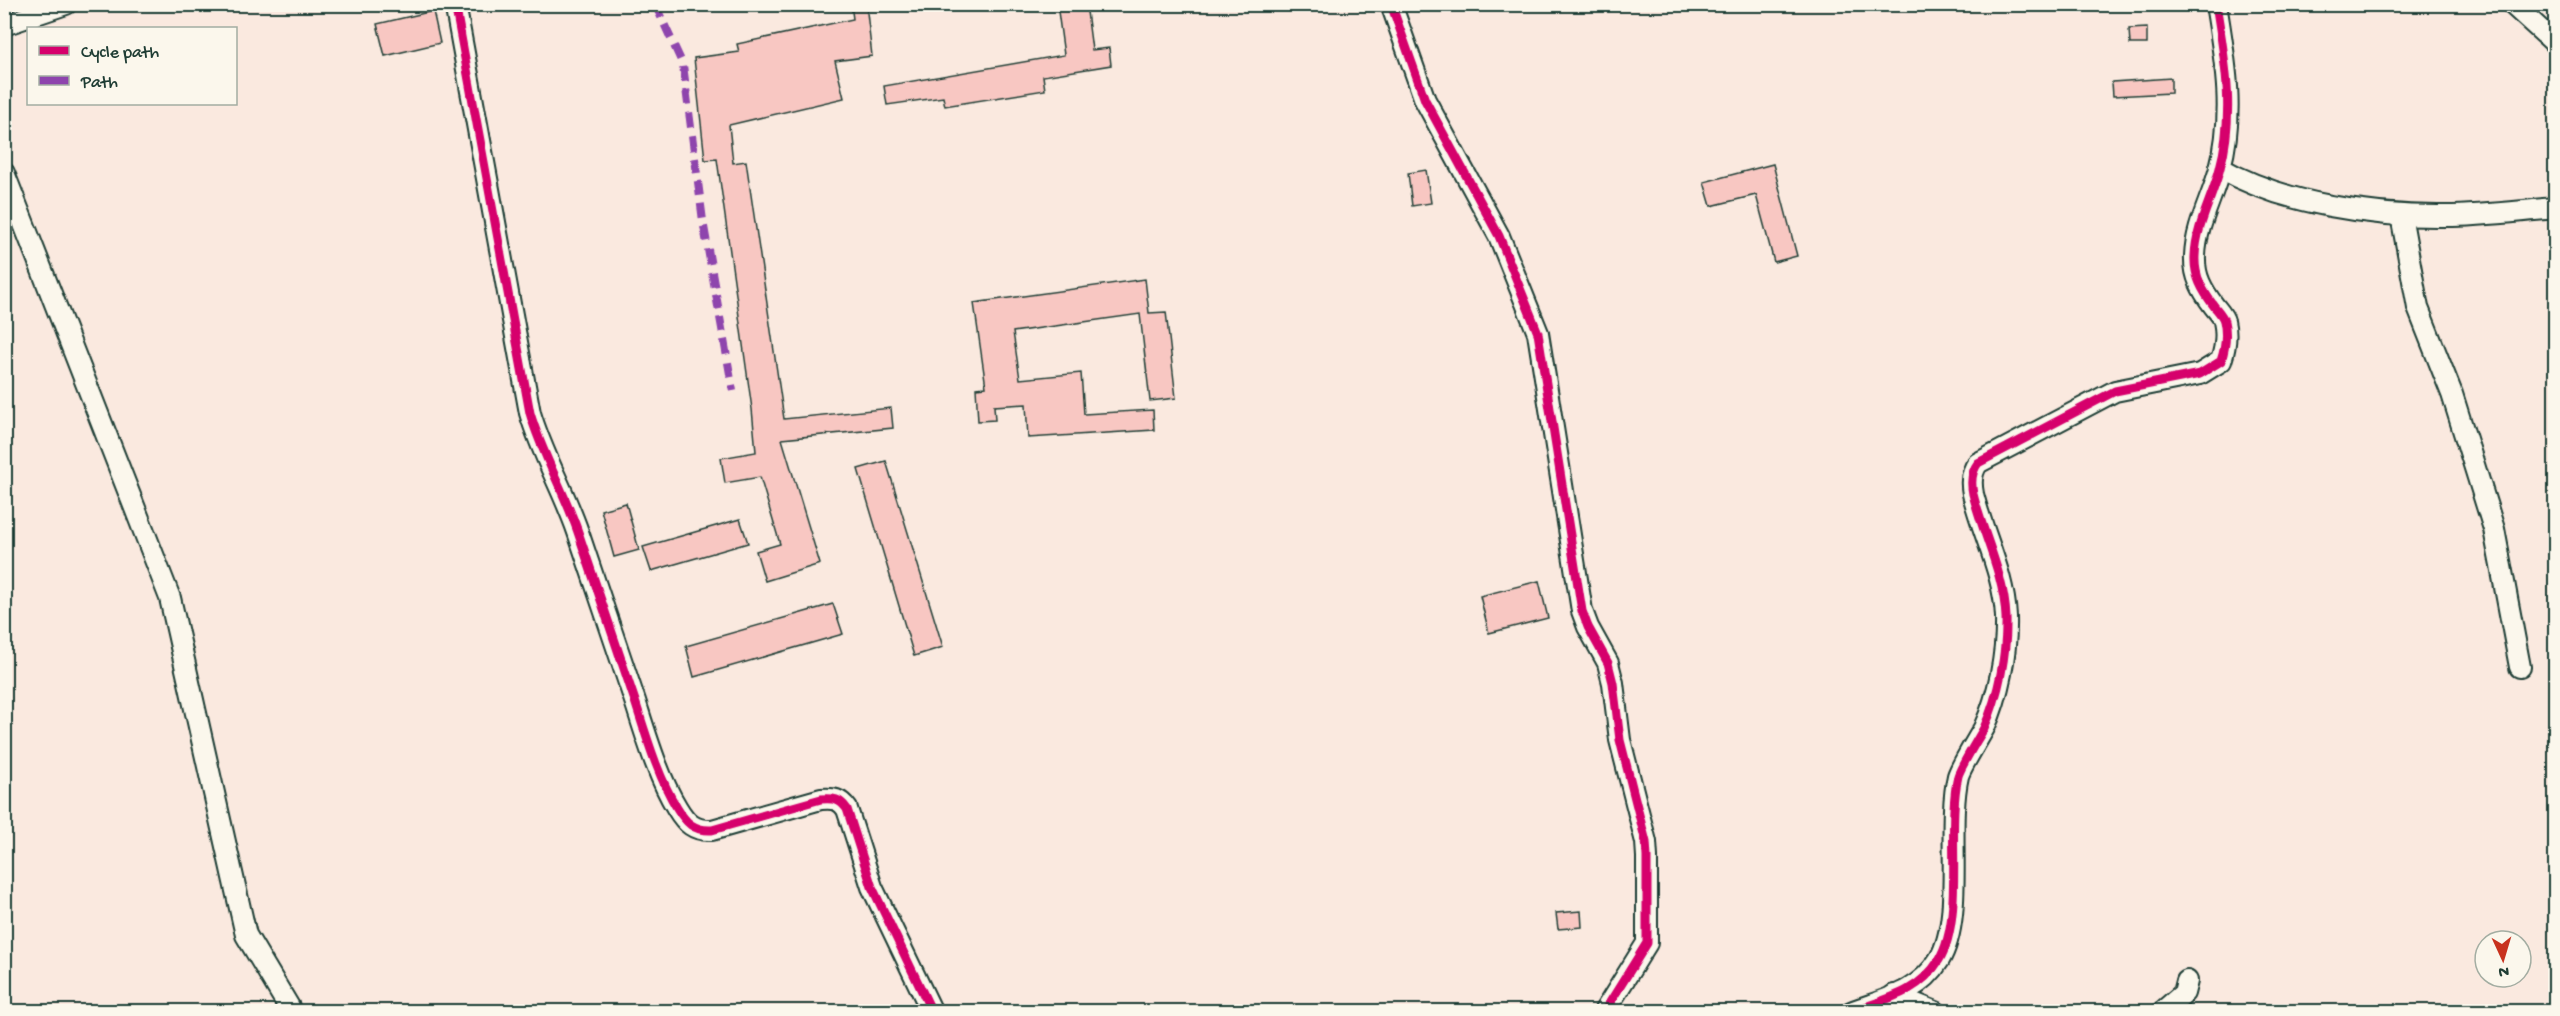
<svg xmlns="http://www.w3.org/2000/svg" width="2560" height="1016" font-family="'Gochi Hand',sans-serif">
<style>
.building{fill:#f8c7c2;stroke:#1f3d34;stroke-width:1.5}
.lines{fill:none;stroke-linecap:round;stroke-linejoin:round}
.street-casing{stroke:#1f3d34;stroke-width:24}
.street{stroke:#fbf7ec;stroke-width:20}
.quiet{stroke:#8e44ad;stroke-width:8;stroke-dasharray:15 8;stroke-linecap:butt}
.cycleway-casing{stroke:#fbf7ec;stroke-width:13}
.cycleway{stroke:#d6006c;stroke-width:9}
</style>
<rect width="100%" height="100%" fill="#fae9df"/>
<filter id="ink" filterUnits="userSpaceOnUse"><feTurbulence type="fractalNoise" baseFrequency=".0167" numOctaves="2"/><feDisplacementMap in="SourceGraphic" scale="12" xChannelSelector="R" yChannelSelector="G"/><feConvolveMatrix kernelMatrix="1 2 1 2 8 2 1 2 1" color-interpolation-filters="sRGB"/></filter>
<g filter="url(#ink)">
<g class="building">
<path d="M851,4h15l6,52 -37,5 9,37 -115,27 4,38 13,-2 38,258 107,-11 2,20 -111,11 38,125 -55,17 -9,-30 24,-7 -20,-67 -35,6 -4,-25 35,-6 -4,-43 -35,-250 -12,1 -11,-102 45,-6 -2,-8 116,-25z"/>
<path d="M1057,4h29l6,46 17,-2 2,17 -68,11 2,14 -100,16 -2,-9 -56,8 -3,-19 180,-31z"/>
<path d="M433,11l7,32 -55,13 -8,-32z"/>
<path d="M2147,28v16h-17l-1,-15z"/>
<path d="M2171,78v15l-58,3 -1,-14z"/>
<path d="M1773,164l24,92 -23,6 -18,-67 -45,11 -7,-24z"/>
<path d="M1426,170l5,33 -19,3 -4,-33z"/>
<path d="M1145,279l4,34 17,-1 10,86 -26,3 -10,-87 -127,18 7,47 61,-6 3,41 69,-4 1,20 -126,8 -2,-34 -32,2 1,14 -17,1 -2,-33 10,-1 -12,-84z"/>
<path d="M886,461l57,186 -29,9 -56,-187z"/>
<path d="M626,503l13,47 -25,7 -13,-47z"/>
<path d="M740,519l8,24 -97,28 -8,-24z"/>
<path d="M1539,581l9,37 -59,15 -9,-37z"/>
<path d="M833,604l10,30 -149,43 -8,-31z"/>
<path d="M1581,911l1,16 -24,2 -2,-16z"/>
</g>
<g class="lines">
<defs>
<g id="street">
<path d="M455,4l75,409c12,41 34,78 48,119 19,56 38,113 57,169 11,34 23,76 42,107 9,15 17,23 35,22l109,-31c13,-1 19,0 26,10l25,78 60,125"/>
<path d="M1391,4l34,96 74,136 39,97 44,278 6,16 20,36 5,20 7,57 26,102 1,15v86l-43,69"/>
<path d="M2512,4l44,40"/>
<path d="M4,25l62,-21"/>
<path d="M2220,168c63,36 154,49 226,48 36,0 73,-5 110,-8"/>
<path d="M4,173l166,425 76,337 43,72 1,5"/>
<path d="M2401,215l17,93 34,86 42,135 26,138"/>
<path d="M1894,995l42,17"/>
<path d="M1851,1012c34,-13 68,-19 88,-52 26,-43 7,-132 19,-184 3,-10 20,-37 26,-48 15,-33 23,-75 22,-111 -2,-44 -23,-82 -33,-123 -2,-10 -2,-22 5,-31l137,-72 85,-17 21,-13c4,-12 6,-27 3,-40 -1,-5 -7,-11 -10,-15 -12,-16 -20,-30 -19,-50 1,-31 18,-59 25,-88 15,-56 5,-108 -4,-164"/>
<path d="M2162,1012l22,-19 3,-12"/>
</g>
</defs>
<use href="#street" class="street-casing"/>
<use href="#street" class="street"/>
<path class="quiet" d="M655,4l28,61 20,156 30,170"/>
<defs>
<g id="cycleway">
<path d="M455,4l75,409c12,41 34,78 48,119 19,56 38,113 57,169 11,34 23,76 42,107 9,15 17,23 35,22l109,-31c13,-1 19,0 26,10l25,78 60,125"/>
<path d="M1391,4l34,96 74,136 39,97 44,278 6,16 20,36 5,20 7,57 26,102 1,15v86l-43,69"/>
<path d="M1851,1012c34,-13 68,-19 88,-52 26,-43 7,-132 19,-184 3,-10 20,-37 26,-48 15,-33 23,-75 22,-111 -2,-44 -23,-82 -33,-123 -2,-10 -2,-22 5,-31l137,-72 85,-17 21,-13c4,-12 6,-27 3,-40 -1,-5 -7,-11 -10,-15 -12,-16 -20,-30 -19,-50 1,-31 18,-59 25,-88 15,-56 5,-108 -4,-164"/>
</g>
</defs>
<use href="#cycleway" class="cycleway-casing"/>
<use href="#cycleway" class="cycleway"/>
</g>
</g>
<rect width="2560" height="1016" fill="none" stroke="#fbf7ec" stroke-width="24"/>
<rect x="12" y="12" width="2536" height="992" fill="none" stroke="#1f3d34" stroke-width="2" filter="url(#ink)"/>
<rect x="27" y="27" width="210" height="78" fill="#fbf7ec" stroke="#a3ada2" stroke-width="1.5"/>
<rect x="39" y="46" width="30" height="9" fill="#d6006c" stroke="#a3ada2" stroke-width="1.5"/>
<text x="81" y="57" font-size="18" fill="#1f3d34">Cycle path</text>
<rect x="39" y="76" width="30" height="9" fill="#8e44ad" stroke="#a3ada2" stroke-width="1.5"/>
<text x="81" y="87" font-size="18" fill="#1f3d34">Path</text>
<g transform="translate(2503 959) rotate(176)"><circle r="28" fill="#fbf7ec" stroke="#a3ada2" stroke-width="1.5"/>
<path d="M0-4.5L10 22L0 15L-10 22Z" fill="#c8321e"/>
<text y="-9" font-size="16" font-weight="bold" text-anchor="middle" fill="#1f3d34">N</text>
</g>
</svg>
